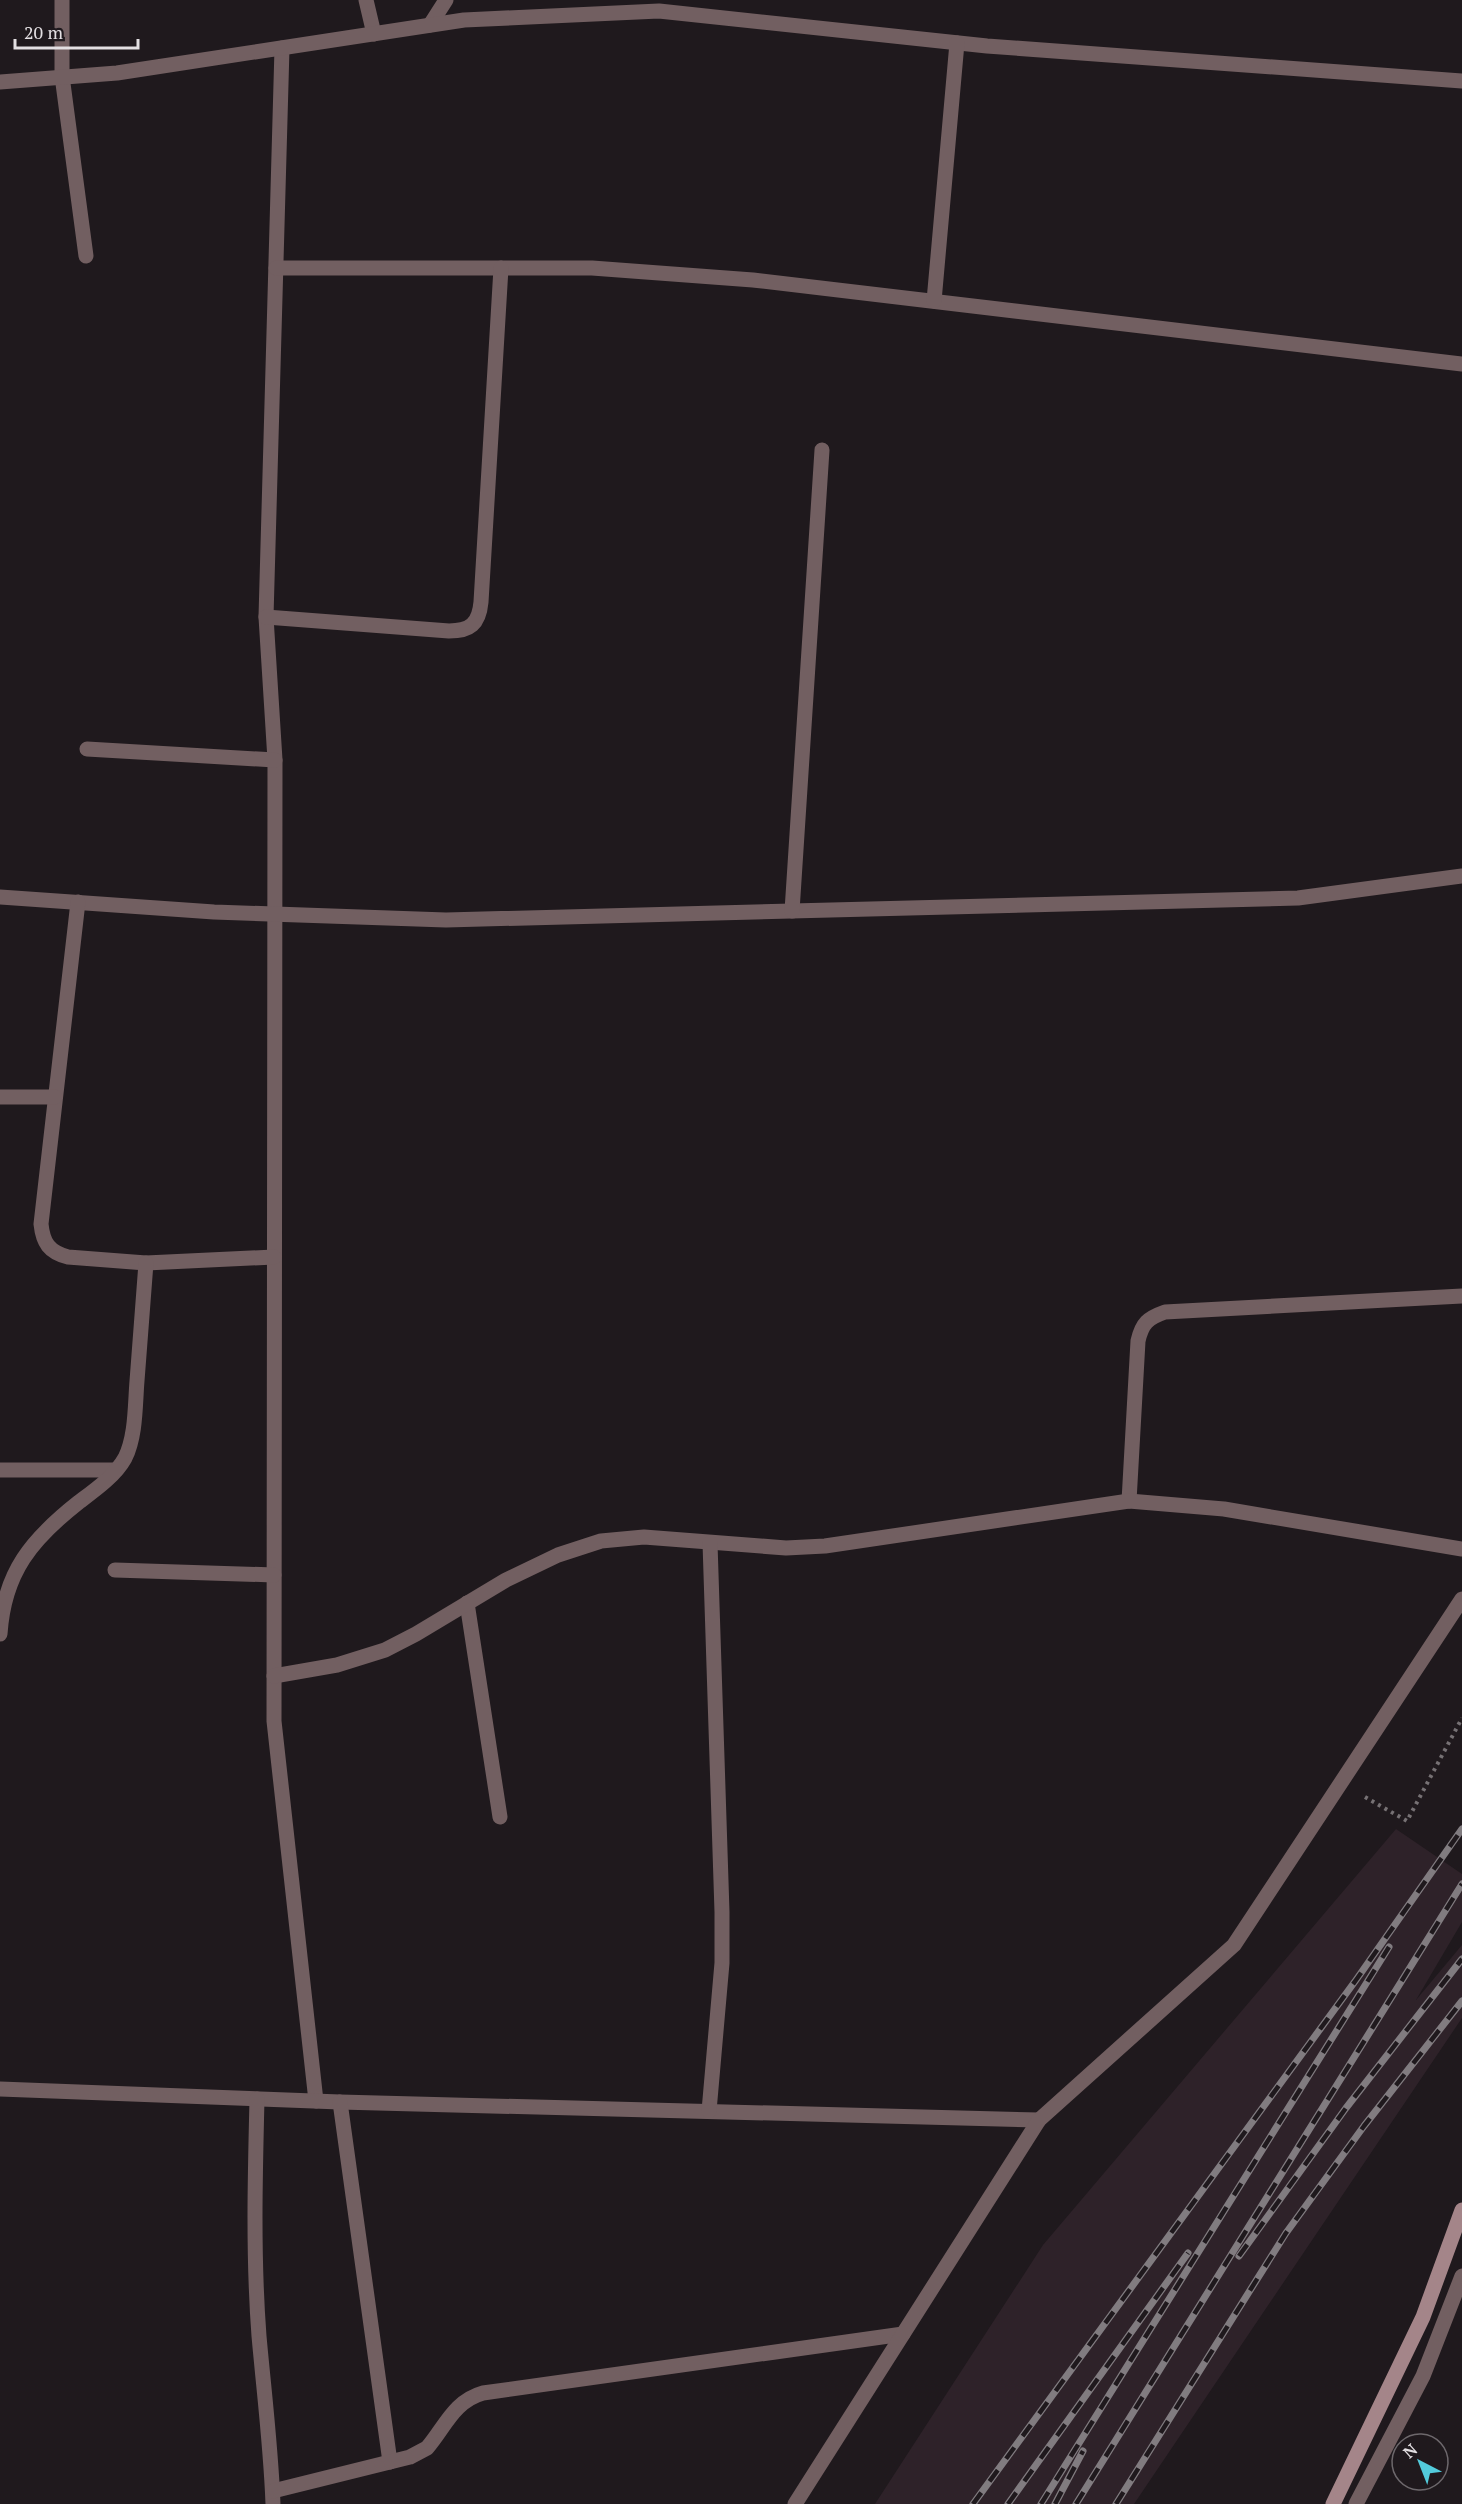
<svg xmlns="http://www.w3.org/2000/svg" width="1462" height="2504" font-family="'PT Serif',serif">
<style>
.built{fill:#2e2229}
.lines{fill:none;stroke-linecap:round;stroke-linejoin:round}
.path{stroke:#767174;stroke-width:4;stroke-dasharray:3 4.5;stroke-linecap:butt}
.street{stroke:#725f61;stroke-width:15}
.secondary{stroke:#a48589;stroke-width:15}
.rail-casing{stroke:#817c80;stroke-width:7}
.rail{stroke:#1f191d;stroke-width:4.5;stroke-dasharray:14;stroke-linecap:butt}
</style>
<rect width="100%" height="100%" fill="#1f191d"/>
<path class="built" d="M1396,1829l66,45v48l-46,78 46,-55v73l-328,486h-259l168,-259z"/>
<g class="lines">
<path class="path" d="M1365,1797l42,24 55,-103"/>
<g class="street">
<path d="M62,0v76l24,180"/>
<path d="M366,0l8,34"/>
<path d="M430,25l16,-25"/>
<path d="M282,48l-16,569 9,143 -1,961 42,380"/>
<path d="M0,82l117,-9 347,-53 195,-9 328,35 475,35"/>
<path d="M276,268h316l161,12 709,84"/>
<path d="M934,301l23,-258"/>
<path d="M266,617l183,14c21,0 30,-7 32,-29l20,-334"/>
<path d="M87,749l188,11"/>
<path d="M0,897l214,15 232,8 852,-22 164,-22"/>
<path d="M78,902l-37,322c2,19 8,28 27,33l78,6 128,-6"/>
<path d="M792,911l30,-461"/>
<path d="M0,1097h55"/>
<path d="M0,1470h116"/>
<path d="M1129,1501l9,-160c4,-18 10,-23 27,-29l297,-16"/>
<path d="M115,1570l159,5"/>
<path d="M467,1603l33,214"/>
<path d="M0,1634c4,-62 32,-95 79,-132 16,-12 36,-26 46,-44 11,-22 10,-53 12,-77 3,-39 6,-79 9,-118"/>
<path d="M274,1676l63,-11 48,-15 31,-16 90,-54 52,-25 43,-14 43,-4 142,11 39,-2 304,-45 95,8 238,40"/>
<path d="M0,2089l340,13 699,18"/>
<path d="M257,2099c-2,79 -4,158 2,237 5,56 12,112 14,168"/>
<path d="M340,2102l50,360"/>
<path d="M709,2111l13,-148v-51l-12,-369"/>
<path d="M273,2491l137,-34 17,-9c18,-21 27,-47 56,-55l420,-59"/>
<path d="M795,2504l244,-384 195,-175 228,-346"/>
<path d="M1356,2504l67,-128 39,-100"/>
</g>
<path class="secondary" d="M1333,2504l90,-187 39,-107"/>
<defs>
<g id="rail">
<path d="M1239,2256l107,-148 116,-149"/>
<path d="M973,2504l383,-524 106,-151"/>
<path d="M1008,2504l180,-251"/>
<path d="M1041,2504l348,-557"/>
<path d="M1055,2504l28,-53"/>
<path d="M1076,2504l386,-620"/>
<path d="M1116,2504l170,-271 78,-107 98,-125"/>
</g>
</defs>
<use href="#rail" class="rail-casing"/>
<use href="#rail" class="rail"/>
</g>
<g transform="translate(1420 2462) rotate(318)"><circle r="28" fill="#1f191d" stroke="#6d686c" stroke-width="1.5"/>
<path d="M0-4.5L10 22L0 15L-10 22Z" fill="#53cbdb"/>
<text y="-9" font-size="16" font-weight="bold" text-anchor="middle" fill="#e3dfe2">N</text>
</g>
<path d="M15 39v9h123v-9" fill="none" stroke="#e3dfe2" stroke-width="3"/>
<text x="24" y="39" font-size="18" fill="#e3dfe2" stroke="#1f191d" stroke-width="4.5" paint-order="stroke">20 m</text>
</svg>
